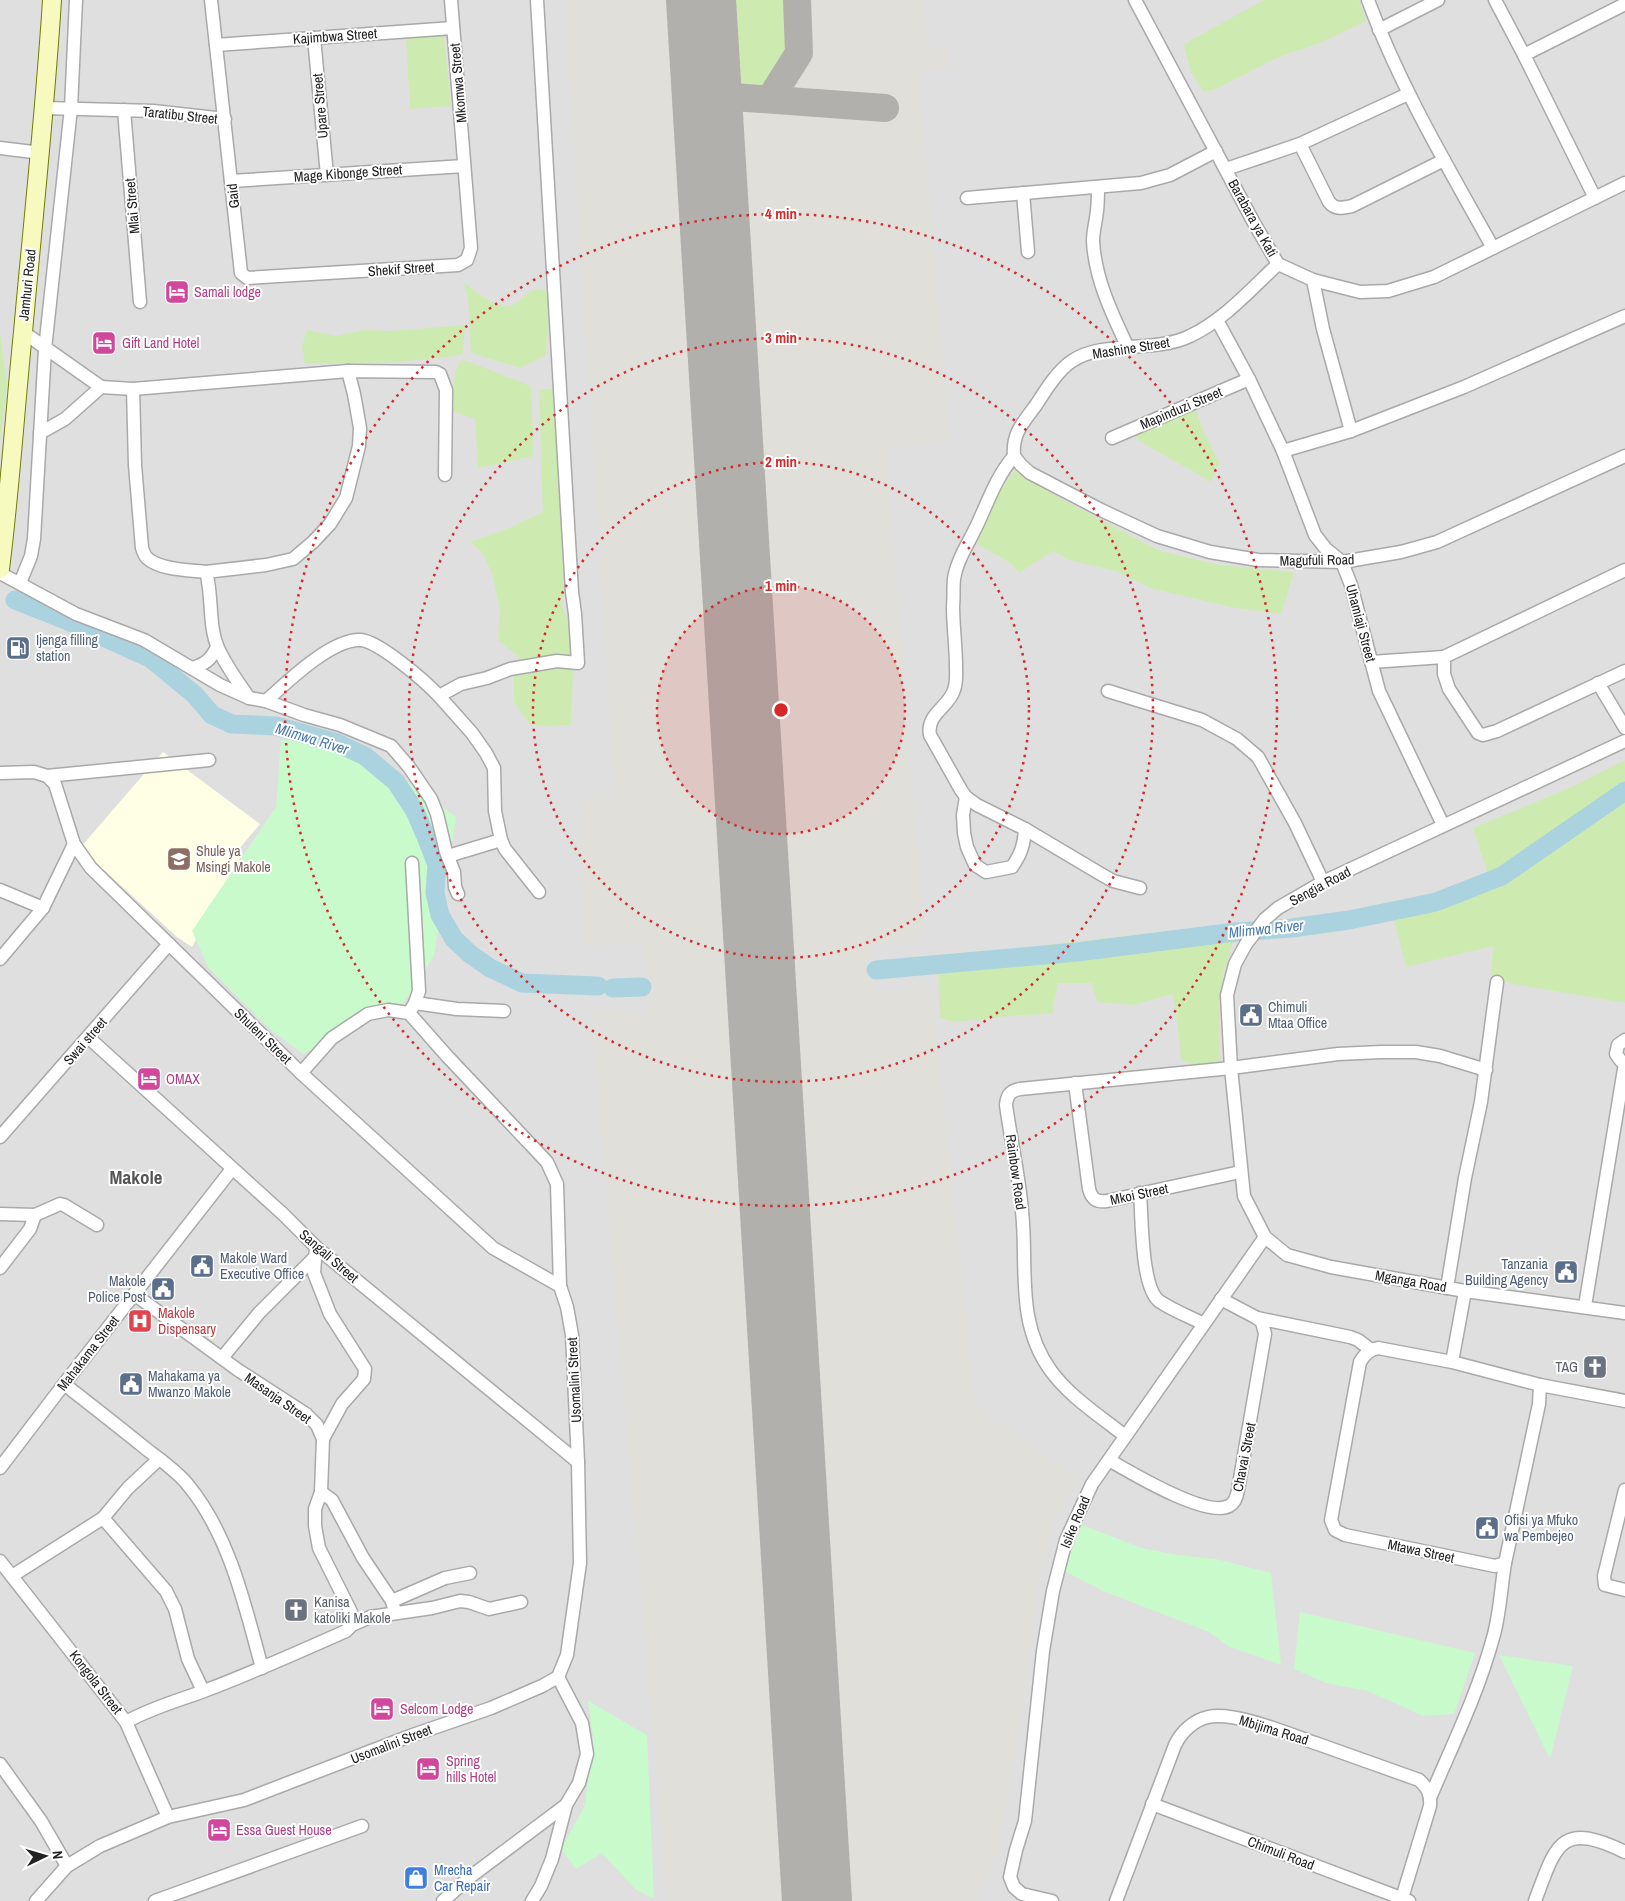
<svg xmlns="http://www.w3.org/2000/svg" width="1625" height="1901" font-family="'Archivo Narrow',sans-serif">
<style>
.residential{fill:#e0dfdf}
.education{fill:#ffffe5}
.airport{fill:#e1dfda}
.grass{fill:#cdebb0}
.park{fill:#c8facc}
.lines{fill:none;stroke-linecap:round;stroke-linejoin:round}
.river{stroke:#aad3df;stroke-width:19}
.taxiway{stroke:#b1b0ac;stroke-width:28}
.runway{stroke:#b1b0ac;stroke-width:70}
.minor-casing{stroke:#a9a9a9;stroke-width:15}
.secondary-casing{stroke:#707d05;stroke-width:20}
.minor{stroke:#fff;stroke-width:12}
.secondary{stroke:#f7fabf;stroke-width:18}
.ring{fill:none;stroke:#d62828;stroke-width:2.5;stroke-dasharray:2.5 5}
.labels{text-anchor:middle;stroke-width:4;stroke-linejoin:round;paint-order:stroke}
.street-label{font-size:14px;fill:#222;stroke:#fff}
.hotel-label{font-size:14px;fill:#b23c85;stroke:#fff;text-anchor:start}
.service-label{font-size:14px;fill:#4e5e75;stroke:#fff;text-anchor:start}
.education-label{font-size:14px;fill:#785e54;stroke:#fff;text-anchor:start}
.health-label{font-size:14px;fill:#be3a42;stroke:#fff;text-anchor:start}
.worship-label{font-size:14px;fill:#5b616d;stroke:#fff;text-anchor:end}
.shop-label{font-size:14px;fill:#366cbe;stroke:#fff;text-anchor:start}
.water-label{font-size:15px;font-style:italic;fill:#4a7aab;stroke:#fff}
.district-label{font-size:19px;font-weight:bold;fill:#555;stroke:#fff}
.centre{fill:#d62828;stroke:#fff;stroke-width:2.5}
.ring-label{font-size:15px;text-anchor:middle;font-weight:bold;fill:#d62828;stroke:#fff;stroke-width:4;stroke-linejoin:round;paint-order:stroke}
</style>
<rect width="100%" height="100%" fill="#f2efe9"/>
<rect class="residential" x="0" y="0" width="1625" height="1901"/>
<path class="education" d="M163,752l97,72 -22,26 5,3 -51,94 -15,-10 -97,-89z"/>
<path class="airport" d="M565,0h359l4,47 20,-1 1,22 -31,3 32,370 -64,6 38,492 -53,7 5,47 55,-6 44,419 104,74 -26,41 -13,44 -18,145 -24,139 -24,52h-306l-77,-890 58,3 -5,-72 -58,4 -3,-47 -2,-101 34,-2z"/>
<g class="grass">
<path d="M726,0h62l1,58 -24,33c-13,0 -29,1 -34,-13z"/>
<path d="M1264,0h95l7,21 -46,22 -39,13 -65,33 -12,3 -14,-22 -6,-26z"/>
<path d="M432,35h12l7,71 -41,3 -4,-70z"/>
<path d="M464,283c12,7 26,22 40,23 19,3 23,-26 45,-14l1,16 -4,47 -26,13 -49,-15 -3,-56z"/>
<path d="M465,325l-2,29 -8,2 -55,6 -95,2 -3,-18 5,-16 28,6 30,-6 26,1z"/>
<path d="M0,333l7,51 -7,57z"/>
<path d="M462,359l66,26 3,3 3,68 -56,12 -3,-49 -23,-8 3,-39z"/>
<path d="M556,388l10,170 -4,48 9,26 2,40 -2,53 -25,1 -17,-2 -15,-22v-27l5,-18 -21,-17 2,-26 -7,-38 -11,-24 -12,-10 37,-13 36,-17 -4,-122z"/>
<path d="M1196,410l7,20 17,34 -3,2 -6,16c-25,-16 -52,-28 -77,-45l55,-26z"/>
<path d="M1016,469l40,27 104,55 60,14 74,7 -13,42 -46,-6 -85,-20 -34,-17 -47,-11 -16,-9 -34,22 -7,-9 -34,-20c-1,-26 24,-55 38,-75z"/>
<path d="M1625,760v243l-107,-18 -27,-7 2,-32 -87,21 -12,-47 99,-30 -20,-62 101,-42z"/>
<path d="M1239,923l-16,52 -4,49 1,38 -28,3 -11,-6 -5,-46 -4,-19 -38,11 -37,-3 -5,-19h-34l-6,31 -31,1 -67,7 -14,-4 -2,-48 79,-7 11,-16z"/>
</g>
<g class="park">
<path d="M281,740l74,3 101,74 -22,139 -32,49 -99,49 -33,-25 -62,-62 -16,-36 84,-124z"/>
<path d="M1082,1525l60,23 35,7 39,4 55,14 10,92 -53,-19 -19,-14 -106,-41 -39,-20z"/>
<path d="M1300,1612l175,41 -21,61 -31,2 -55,-25 -42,-8 -32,-14z"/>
<path d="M1499,1655l74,11 -23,93z"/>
<path d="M588,1701l59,34 7,164 -19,-10 -33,-36 -26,16 -15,-20 24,-44 8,-68z"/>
</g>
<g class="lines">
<g class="river">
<path d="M15,600l53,21 82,37 45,37 17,20 20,9 44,2 61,17 28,13 31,26 19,29 12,28 10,26 -2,28 5,22 14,24 16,15 20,14 32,15 76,3"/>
<path d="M876,970l201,-18 158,-20 57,-4 57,-8 87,-18 66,-26 123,-85"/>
<path d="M613,988l29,-1"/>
</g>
<g class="taxiway">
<path d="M706,95l179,13"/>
<path d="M770,99l29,-46 -2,-53"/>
</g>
<path class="runway" d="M701,0l116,1901"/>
<defs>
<g id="minor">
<path d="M211,0l30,273 6,5 211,-13 9,-5 4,-12 -20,-248"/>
<path d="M1135,0l119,223 24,41 35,16 47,12 28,-1 46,-14 191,-94"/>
<path d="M1368,0c32,87 80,167 125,248"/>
<path d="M1495,0l29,55 71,143"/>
<path d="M1379,30l59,-30"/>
<path d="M314,38l13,137"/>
<path d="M216,45l237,-17"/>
<path d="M1524,55l101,-51"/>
<path d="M45,108l108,3 72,8"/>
<path d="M124,110l16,192"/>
<path d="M1300,144l29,58c6,8 14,6 23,4l92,-46"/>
<path d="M0,148l41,5"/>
<path d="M1226,169l74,-25 108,-50"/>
<path d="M231,181l233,-15"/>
<path d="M1098,187c0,10 0,21 -2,31 -1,7 -3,15 -3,23 2,38 19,73 35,107"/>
<path d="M1023,193l5,59"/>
<path d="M967,198l174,-15 29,-8 46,-24"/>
<path d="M1313,280l10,49 28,102"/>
<path d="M1217,320l32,59 34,72 32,84 11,14 16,13 9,23 28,106 64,134"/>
<path d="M23,332l78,55 32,2 215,-18 88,1 4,2 6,16 -1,85"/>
<path d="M133,389l2,76 7,83c1,3 3,8 5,10 13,12 43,12 59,14 7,24 2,53 12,76 8,18 20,34 31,50"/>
<path d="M40,433l25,-14 36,-32"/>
<path d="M1112,438l137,-59"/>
<path d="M1283,451l68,-20 113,-44 161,-71"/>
<path d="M1014,456l7,9 9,8 71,37 56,26 53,16 48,8 84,2 59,-10 36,-10 188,-86"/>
<path d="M1014,456c-17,20 -25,43 -36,67 -8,18 -21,36 -24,56 -1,8 0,18 -1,27 0,20 3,40 3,61 0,7 1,15 -2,23 -5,17 -28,24 -24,45l31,55 5,7 11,8 48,24 74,44 14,8 27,7"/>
<path d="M1014,456c-2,-23 9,-33 22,-51 9,-14 22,-35 36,-44 30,-21 84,-8 118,-25 34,-16 61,-47 88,-72"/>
<path d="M1625,570l-181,87v17l5,15 29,44 5,2 14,-4 128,-60"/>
<path d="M206,572l60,-7 27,-6 20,-17 17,-18 16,-26 13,-52 1,-18 -6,-34 -6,-23"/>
<path d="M0,573l76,41 68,26 76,45 29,13 17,3c21,-19 66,-63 95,-61 19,2 65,42 78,56l22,-12 26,-6 23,-9 47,-8 21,2 -3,-49 -3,-22 -35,-592"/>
<path d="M20,583l11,-27 3,-17 11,-190 26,-241 5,-108"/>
<path d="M1371,662l73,-5"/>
<path d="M192,668c13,-4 19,-8 25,-21"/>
<path d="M1598,683l27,45"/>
<path d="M1108,691l94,29 35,19 21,18 37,66 28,59"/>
<path d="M439,696l33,37 14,20 8,15 1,43 6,29"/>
<path d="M266,701l38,14 36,10 51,21 18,21 22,32 6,15 9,38 8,20 1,15 3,7"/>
<path d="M1625,741l-302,141 -45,26 -13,11 -19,25 -11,20 -8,31 4,73 13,128 21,41 22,18 44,12 134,24 160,22"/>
<path d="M0,773l34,-1 13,4 8,8 19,60 17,24 210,205 192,175 67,38"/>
<path d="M47,776l162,-16"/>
<path d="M966,797l-3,18 1,18 3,14 8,18 11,7 26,-5c9,-13 12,-22 13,-38"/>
<path d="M448,856l53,-16 4,9 34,43"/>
<path d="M0,890l43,18"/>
<path d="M0,959l43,-51 31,-64"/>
<path d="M415,1003l42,6 47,2"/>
<path d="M89,1038l195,177 32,32 262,215"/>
<path d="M1625,1040l-7,5 -2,9 5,7 4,2"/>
<path d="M301,1073l31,-35 36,-24 20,-4 21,3"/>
<path d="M1075,1083l14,106c3,11 8,13 18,12l133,-29"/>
<path d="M0,1137l169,-193"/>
<path d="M1140,1193c2,24 1,94 19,108 13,9 31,16 45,23"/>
<path d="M0,1214l35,1 25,-11 4,1 33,20"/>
<path d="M316,1247l-2,26 16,41 35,55 -1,10 -22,25 -19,35"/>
<path d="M0,1268l30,-39 5,-14"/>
<path d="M1447,1288l18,-110 16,-76 16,-120"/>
<path d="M1585,1306l40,-243"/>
<path d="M1257,1318l93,19 8,3 13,10"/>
<path d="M222,1358l37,-45 56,-56"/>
<path d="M1452,1362l-74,-14c-9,2 -13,6 -18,14l-29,158 4,10 10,5 150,31 10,-3 2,-9 32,-150 1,-19 -88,-23 13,-71"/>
<path d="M64,1384c27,21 54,42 81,64 14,11 32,23 43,37 42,51 57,121 74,183"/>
<path d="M1540,1385l85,16"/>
<path d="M1125,1436c-25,-20 -55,-39 -74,-65 -36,-49 -23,-105 -29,-160 -3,-35 -11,-70 -16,-106 1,-10 4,-14 14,-16l211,-21 107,-14 43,-2h35l24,4 46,14"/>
<path d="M1109,1460c21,12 97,58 120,46 6,-3 8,-10 9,-16l27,-156 -3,-12 -5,-4 -36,-19"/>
<path d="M0,1468l64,-84 168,-215"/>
<path d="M1625,1490l-21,86 1,9 20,5"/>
<path d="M321,1492l11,8 31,58 29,43 3,11"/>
<path d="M103,1518l25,-30 31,-29"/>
<path d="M0,1561l126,161 42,95"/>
<path d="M12,1576l91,-58 63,73 9,18 13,50 15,32"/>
<path d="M392,1601l53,-23 25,-5"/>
<path d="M352,1625l18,-8 62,-9 28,-7 9,1 20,7 32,-7"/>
<path d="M126,1722c25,-14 51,-21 78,-31 48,-18 95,-39 142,-60l6,-6 -1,-13 -32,-64 -4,-22v-17l6,-17 2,-53 -6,-14 -11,-11 -68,-44 -104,-76"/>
<path d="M0,1764l41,57 26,45"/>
<path d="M1430,1798c22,-52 48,-105 63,-160 7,-24 8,-51 12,-75"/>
<path d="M1152,1804l257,97"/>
<path d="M36,1901l31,-35 33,-20 68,-29 76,-17 166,-64 81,-28 51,-22 16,-9 9,-22 13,-92 -2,-101 -6,-127 -5,-28 -7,-21 -3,-102 -10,-22 -100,-106 -38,-43 6,-10 4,-12 -7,-128"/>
<path d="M155,1901l207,-75"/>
<path d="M443,1901l27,-24 96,-72"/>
<path d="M532,1901l9,-15 11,-27 14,-54 13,-22 8,-29 -5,-31 -24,-46"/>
<path d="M1052,1901l-30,-7 -8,-7 -4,-10 6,-27 9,-29 18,-170 10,-60 13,-51 26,-56 173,-247"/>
<path d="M1116,1901l59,-156c6,-13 19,-25 33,-28 28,-6 83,18 110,27 34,12 67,24 101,36 9,8 12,15 11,26l-28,92"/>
<path d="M1535,1901c21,-56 25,-81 90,-49"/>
</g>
<path id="secondary" d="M0,569c10,-79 15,-158 23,-237 10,-111 22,-221 29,-332"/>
</defs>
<use href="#minor" class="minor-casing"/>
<use href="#secondary" class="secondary-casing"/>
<use href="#minor" class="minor"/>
<use href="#secondary" class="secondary"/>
</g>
<circle cx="781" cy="710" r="124" fill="#d62828" fill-opacity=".12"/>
<g class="ring">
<circle cx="781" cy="710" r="124"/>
<circle cx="781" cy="710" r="248"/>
<circle cx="781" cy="710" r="372"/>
<circle cx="781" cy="710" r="496"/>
</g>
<defs>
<symbol id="hotel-square" viewBox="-11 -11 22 22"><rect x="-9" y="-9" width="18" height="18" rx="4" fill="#d1479c" stroke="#fff"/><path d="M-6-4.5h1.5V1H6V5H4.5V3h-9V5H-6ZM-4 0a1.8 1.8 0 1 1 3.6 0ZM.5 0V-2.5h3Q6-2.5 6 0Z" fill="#fff"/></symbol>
<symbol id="fuel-square" viewBox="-11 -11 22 22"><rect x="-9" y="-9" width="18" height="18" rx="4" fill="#5c6f8a" stroke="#fff"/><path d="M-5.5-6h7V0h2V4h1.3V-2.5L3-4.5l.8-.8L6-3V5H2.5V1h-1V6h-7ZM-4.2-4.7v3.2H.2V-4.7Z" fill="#fff"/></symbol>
<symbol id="school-square" viewBox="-11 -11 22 22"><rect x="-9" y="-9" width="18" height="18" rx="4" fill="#8d6e63" stroke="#fff"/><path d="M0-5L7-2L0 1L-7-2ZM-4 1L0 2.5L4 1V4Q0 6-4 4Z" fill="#fff"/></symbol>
<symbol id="civic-square" viewBox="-11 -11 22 22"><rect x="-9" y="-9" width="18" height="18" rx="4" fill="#5c6f8a" stroke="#fff"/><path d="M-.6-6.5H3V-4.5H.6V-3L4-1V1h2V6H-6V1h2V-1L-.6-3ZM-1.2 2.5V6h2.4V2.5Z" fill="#fff"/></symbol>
<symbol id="hospital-square" viewBox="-11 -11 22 22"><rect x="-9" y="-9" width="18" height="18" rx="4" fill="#e0444e" stroke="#fff"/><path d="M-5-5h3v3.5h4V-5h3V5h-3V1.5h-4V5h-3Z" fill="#fff"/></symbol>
<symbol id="church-square" viewBox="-11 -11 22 22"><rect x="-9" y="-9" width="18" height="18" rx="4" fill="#6b7280" stroke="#fff"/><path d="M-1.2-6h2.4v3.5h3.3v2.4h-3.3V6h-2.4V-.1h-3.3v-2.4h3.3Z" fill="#fff"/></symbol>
<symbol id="shop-square" viewBox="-11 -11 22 22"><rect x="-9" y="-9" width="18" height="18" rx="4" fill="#3f7fe0" stroke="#fff"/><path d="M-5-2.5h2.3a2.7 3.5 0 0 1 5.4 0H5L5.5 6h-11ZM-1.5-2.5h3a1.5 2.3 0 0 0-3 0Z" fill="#fff"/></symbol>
</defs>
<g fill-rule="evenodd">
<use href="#hotel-square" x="163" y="278" width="28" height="28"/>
<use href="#hotel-square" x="90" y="329" width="28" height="28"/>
<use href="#fuel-square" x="4" y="634" width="28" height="28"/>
<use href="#school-square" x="165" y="845" width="28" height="28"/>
<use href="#civic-square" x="1237" y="1001" width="28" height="28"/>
<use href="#hotel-square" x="135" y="1065" width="28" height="28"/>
<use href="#civic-square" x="188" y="1252" width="28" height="28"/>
<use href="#civic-square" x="1552" y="1258" width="28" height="28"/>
<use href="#civic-square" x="149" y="1275" width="28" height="28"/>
<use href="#hospital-square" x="126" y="1307" width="28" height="28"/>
<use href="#church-square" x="1581" y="1353" width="28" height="28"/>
<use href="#civic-square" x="117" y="1370" width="28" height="28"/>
<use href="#civic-square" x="1473" y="1514" width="28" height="28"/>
<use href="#church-square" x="282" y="1596" width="28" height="28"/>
<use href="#hotel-square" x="368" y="1695" width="28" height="28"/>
<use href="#hotel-square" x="414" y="1755" width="28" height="28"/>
<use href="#hotel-square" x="205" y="1816" width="28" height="28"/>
<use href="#shop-square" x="402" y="1864" width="28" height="28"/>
</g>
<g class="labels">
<g class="street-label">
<text transform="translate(335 36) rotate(-4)" y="5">Kajimbwa Street</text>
<text transform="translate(458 83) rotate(-95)" y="5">Mkomwa Street</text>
<text transform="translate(320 106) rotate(-95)" y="5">Upare Street</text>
<text transform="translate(180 115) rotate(6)" y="5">Taratibu Street</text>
<text transform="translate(348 173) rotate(-4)" y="5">Mage Kibonge Street</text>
<text transform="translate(233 196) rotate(-96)" y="5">Gaid</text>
<text transform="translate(132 206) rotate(-95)" y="5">Mlai Street</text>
<text transform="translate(1253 218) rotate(61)" y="5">Barabara ya Kati</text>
<text transform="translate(401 269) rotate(-4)" y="5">Shekif Street</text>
<text transform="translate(27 285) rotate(-84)" y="5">Jamhuri Road</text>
<text transform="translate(1131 348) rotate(-9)" y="5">Mashine Street</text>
<text transform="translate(1181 408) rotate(-23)" y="5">Mapinduzi Street</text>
<text transform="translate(1317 560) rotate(-1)" y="5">Magufuli Road</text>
<text transform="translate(1361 623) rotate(75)" y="5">Uhamiaji Street</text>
<text transform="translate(1320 886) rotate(-28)" y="5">Sengia Road</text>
<text transform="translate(263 1036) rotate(44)" y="5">Shuleni Street</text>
<text transform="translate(85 1041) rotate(-49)" y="5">Swai street</text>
<text transform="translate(1016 1172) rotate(82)" y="5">Rainbow Road</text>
<text transform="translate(1139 1194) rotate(-12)" y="5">Mkoi Street</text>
<text transform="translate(329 1256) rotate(41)" y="5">Sangali Street</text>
<text transform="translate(1411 1281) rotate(10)" y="5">Mganga Road</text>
<text transform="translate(88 1353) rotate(-52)" y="5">Mahakama Street</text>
<text transform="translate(574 1380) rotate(-93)" y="5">Usomalini Street</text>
<text transform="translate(278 1398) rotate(35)" y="5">Masanja Street</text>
<text transform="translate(1244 1457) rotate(-79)" y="5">Chavai Street</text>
<text transform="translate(1075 1522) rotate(-67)" y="5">Isike Road</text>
<text transform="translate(1421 1551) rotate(12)" y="5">Mtawa Street</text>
<text transform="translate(96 1682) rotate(52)" y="5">Kongola Street</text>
<text transform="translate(1274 1730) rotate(17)" y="5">Mbijima Road</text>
<text transform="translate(391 1744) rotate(-21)" y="5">Usomalini Street</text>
<text transform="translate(1281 1853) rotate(21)" y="5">Chimuli Road</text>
</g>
<g class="hotel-label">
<text x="194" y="297">Samali lodge</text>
<text x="122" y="348">Gift Land Hotel</text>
<text x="166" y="1084">OMAX</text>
<text x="400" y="1714">Selcom Lodge</text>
<text x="446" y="1766">Spring<tspan x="446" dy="16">hills Hotel</tspan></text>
<text x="236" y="1835">Essa Guest House</text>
</g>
<g class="service-label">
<text x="36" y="645">Ijenga filling<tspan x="36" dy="16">station</tspan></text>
<text x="1268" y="1012">Chimuli<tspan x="1268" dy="16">Mtaa Office</tspan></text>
<text x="220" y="1263">Makole Ward<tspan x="220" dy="16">Executive Office</tspan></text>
<text x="1548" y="1269" text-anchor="end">Tanzania<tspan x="1548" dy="16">Building Agency</tspan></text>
<text x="146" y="1286" text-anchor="end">Makole<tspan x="146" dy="16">Police Post</tspan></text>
<text x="148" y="1381">Mahakama ya<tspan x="148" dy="16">Mwanzo Makole</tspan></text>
<text x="1504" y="1525">Ofisi ya Mfuko<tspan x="1504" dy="16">wa Pembejeo</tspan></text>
</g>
<g class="education-label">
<text x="196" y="856">Shule ya<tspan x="196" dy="16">Msingi Makole</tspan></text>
</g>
<g class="health-label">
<text x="158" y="1318">Makole<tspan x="158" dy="16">Dispensary</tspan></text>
</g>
<g class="worship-label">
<text x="1578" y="1372">TAG</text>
<text x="314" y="1607" text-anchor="start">Kanisa<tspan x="314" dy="16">katoliki Makole</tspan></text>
</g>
<g class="shop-label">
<text x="434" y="1875">Mrecha<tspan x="434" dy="16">Car Repair</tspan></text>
</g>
<g class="water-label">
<text transform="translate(312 739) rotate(17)" y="5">Mlimwa River</text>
<text transform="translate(1266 929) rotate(-6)" y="5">Mlimwa River</text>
</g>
<g class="district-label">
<text x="136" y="1184">Makole</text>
</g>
</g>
<circle cx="781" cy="710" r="8" class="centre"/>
<g class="ring-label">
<text x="781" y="219">4 min</text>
<text x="781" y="343">3 min</text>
<text x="781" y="467">2 min</text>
<text x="781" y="591">1 min</text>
</g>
<g transform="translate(45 1856) rotate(85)" stroke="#ffffff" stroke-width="4" paint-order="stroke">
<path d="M0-4L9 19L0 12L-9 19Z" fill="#222222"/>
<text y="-8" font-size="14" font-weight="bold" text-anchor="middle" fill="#222222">N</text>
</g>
</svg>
